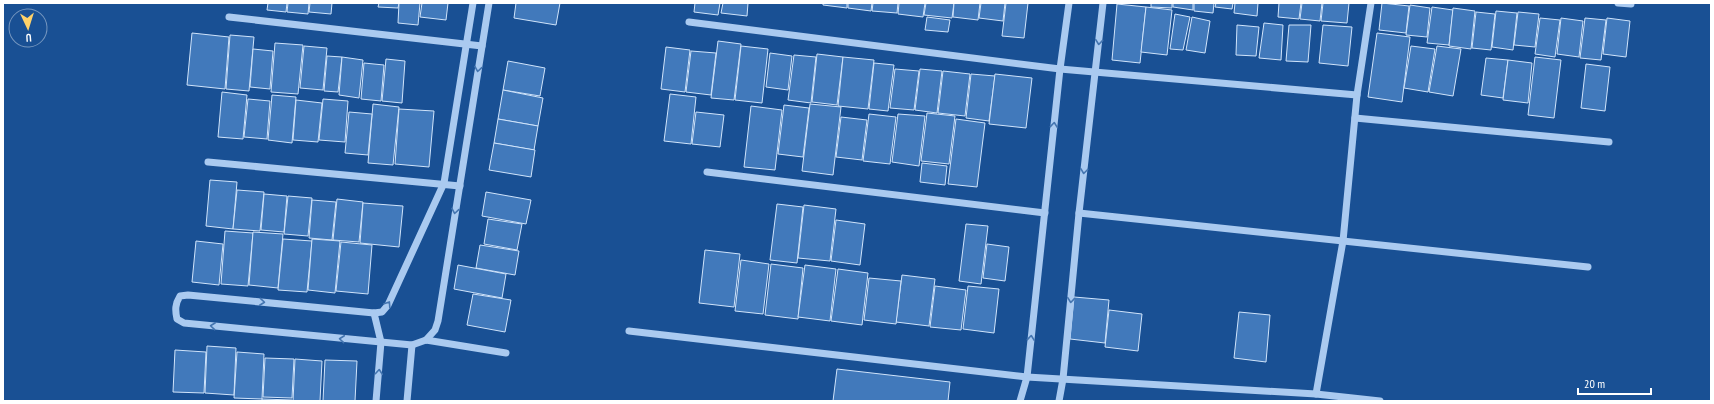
<svg xmlns="http://www.w3.org/2000/svg" width="1714" height="404" font-family="'PT Sans Narrow',sans-serif">
<style>
.building{fill:#4179bb;stroke:#d0e4fb}
.lines{fill:none;stroke-linecap:round;stroke-linejoin:round}
.minor{stroke:#aacaf0;stroke-width:7}
.oneway{stroke:#4475b0}
</style>
<rect width="100%" height="100%" fill="#195094"/>
<g class="building">
<path d="M268,3h19l-1,9 -19,-2z"/>
<path d="M288,3h21l-1,11 -21,-2z"/>
<path d="M310,3h22l-1,11 -22,-2z"/>
<path d="M379,3h20l-1,5 -20,-1z"/>
<path d="M399,3h21l-2,22 -20,-2z"/>
<path d="M422,3h26l-2,17 -26,-3z"/>
<path d="M516,3h44l-4,22 -42,-7z"/>
<path d="M695,3h25l-2,12 -24,-3z"/>
<path d="M723,3h25l-1,13 -26,-3z"/>
<path d="M823,3h24v5l-24,-3z"/>
<path d="M848,3h24l-1,8 -23,-3z"/>
<path d="M873,3h25l-1,10 -25,-2z"/>
<path d="M899,3h26l-2,14 -25,-3z"/>
<path d="M926,3h28l-2,15 -28,-3z"/>
<path d="M954,3h26l-2,17 -25,-3z"/>
<path d="M981,3h24l-2,18 -24,-3z"/>
<path d="M1006,3h22l-4,35 -22,-2z"/>
<path d="M1151,3h21v5l-21,-1z"/>
<path d="M1173,3h20v7l-20,-3z"/>
<path d="M1194,3h20l-1,10 -19,-2z"/>
<path d="M1216,3h17l-1,6 -17,-2z"/>
<path d="M1235,3h23l-1,13 -23,-3z"/>
<path d="M1279,3h22l-2,16 -21,-2z"/>
<path d="M1302,3h20l-2,18 -20,-2z"/>
<path d="M1323,3h26l-2,20 -26,-2z"/>
<path d="M1382,3l27,3 -3,27 -27,-3z"/>
<path d="M1117,4l29,3 -6,56 -28,-3z"/>
<path d="M1410,5l20,3 -3,29 -21,-2z"/>
<path d="M1146,7l26,3 -5,45 -26,-3z"/>
<path d="M1432,7l21,3 -4,35 -22,-2z"/>
<path d="M1453,8l22,3 -4,38 -22,-3z"/>
<path d="M1496,11l21,2 -4,37 -21,-3z"/>
<path d="M1476,12l19,2 -4,36 -19,-2z"/>
<path d="M1518,12l21,2 -4,33 -21,-2z"/>
<path d="M1175,14l15,3 -7,33 -13,-1z"/>
<path d="M927,17l23,3 -2,12 -23,-2z"/>
<path d="M1192,17l18,4 -5,32 -19,-3z"/>
<path d="M1540,18l20,2 -5,37 -20,-3z"/>
<path d="M1561,18l22,3 -4,36 -22,-3z"/>
<path d="M1585,18l21,2 -5,40 -21,-2z"/>
<path d="M1607,18l23,3 -4,36 -23,-3z"/>
<path d="M1264,23l19,2 -2,35 -22,-2z"/>
<path d="M1237,25l22,2 -3,29 -20,-1z"/>
<path d="M1289,25h22l-3,37 -22,-1z"/>
<path d="M1323,25l29,2 -4,39 -29,-3z"/>
<path d="M192,33l37,4 -4,52 -38,-4z"/>
<path d="M1377,33l33,4 -8,65 -34,-5z"/>
<path d="M230,35l24,2 -5,54 -23,-2z"/>
<path d="M718,41l23,3 -7,56 -23,-2z"/>
<path d="M275,43l28,2 -5,49 -27,-2z"/>
<path d="M304,46l23,2 -4,42 -23,-2z"/>
<path d="M741,46l27,3 -6,54 -27,-3z"/>
<path d="M1411,46l24,3 -7,43 -24,-4z"/>
<path d="M1437,46l24,3 -8,47 -24,-4z"/>
<path d="M666,47l24,3 -5,42 -24,-3z"/>
<path d="M253,49l20,2 -3,38 -20,-2z"/>
<path d="M691,51l25,2 -5,42 -25,-3z"/>
<path d="M770,53l22,3 -4,34 -22,-3z"/>
<path d="M817,54l26,3 -6,48 -25,-3z"/>
<path d="M794,55l22,2 -5,46 -23,-3z"/>
<path d="M327,56l15,1 -4,35 -14,-1z"/>
<path d="M342,57l21,3 -4,38 -20,-3z"/>
<path d="M843,57l31,3 -6,49 -30,-3z"/>
<path d="M1535,57l26,3 -7,58 -26,-3z"/>
<path d="M1486,58l22,2 -5,38 -22,-3z"/>
<path d="M386,59l19,2 -3,42 -20,-2z"/>
<path d="M1508,60l24,3 -4,40 -25,-3z"/>
<path d="M508,61l37,7 -5,28 -37,-6z"/>
<path d="M364,63l20,2 -3,36 -20,-2z"/>
<path d="M874,63l20,2 -6,46 -19,-2z"/>
<path d="M1586,64l24,3 -5,44 -24,-3z"/>
<path d="M895,69l24,2 -5,39 -24,-2z"/>
<path d="M920,69l22,2 -5,42 -22,-3z"/>
<path d="M943,71l27,3 -5,42 -27,-3z"/>
<path d="M971,74l24,2 -6,45 -23,-3z"/>
<path d="M995,74l37,4 -6,50 -37,-4z"/>
<path d="M503,90l40,8 -5,28 -40,-7z"/>
<path d="M222,92l25,3 -4,44 -25,-2z"/>
<path d="M670,94l26,3 -5,47 -27,-3z"/>
<path d="M272,95l24,2 -4,46 -24,-3z"/>
<path d="M248,99l22,2 -3,38 -23,-2z"/>
<path d="M323,99l25,2 -3,41 -26,-2z"/>
<path d="M296,100l26,3 -4,39 -25,-2z"/>
<path d="M373,104l26,3 -6,58 -25,-2z"/>
<path d="M810,104l31,3 -8,68 -31,-4z"/>
<path d="M784,105l25,3 -6,49 -25,-3z"/>
<path d="M751,106l31,4 -7,60 -31,-3z"/>
<path d="M399,109l35,2 -5,56 -34,-3z"/>
<path d="M349,112l23,2 -4,41 -23,-2z"/>
<path d="M696,112l28,3 -4,32 -28,-3z"/>
<path d="M927,113l28,3 -6,48 -28,-3z"/>
<path d="M869,114l27,3 -6,47 -27,-3z"/>
<path d="M898,114l27,2 -6,50 -27,-4z"/>
<path d="M841,117l26,3 -5,40 -26,-3z"/>
<path d="M498,119l40,7 -4,24 -40,-7z"/>
<path d="M956,119l29,4 -8,64 -29,-3z"/>
<path d="M494,143l41,7 -4,27 -42,-7z"/>
<path d="M922,163l25,3 -2,19 -25,-3z"/>
<path d="M210,180l27,2 -4,47 -27,-3z"/>
<path d="M237,190l27,2 -4,39 -27,-2z"/>
<path d="M486,192l45,8 -5,24 -44,-8z"/>
<path d="M264,194l23,2 -3,36 -23,-2z"/>
<path d="M288,196l24,2 -4,38 -24,-2z"/>
<path d="M337,199l26,3 -4,40 -26,-2z"/>
<path d="M312,200l24,2 -4,38 -23,-2z"/>
<path d="M363,203l40,3 -4,41 -39,-4z"/>
<path d="M777,204l26,3 -6,56 -27,-3z"/>
<path d="M804,205l32,4 -6,52 -32,-3z"/>
<path d="M488,219l34,5 -5,26 -33,-6z"/>
<path d="M836,220l29,4 -5,41 -29,-4z"/>
<path d="M966,224l22,2 -7,58 -22,-3z"/>
<path d="M225,231l28,2 -5,53 -27,-2z"/>
<path d="M253,232l30,2 -5,54 -29,-3z"/>
<path d="M283,239l29,2 -5,51 -29,-2z"/>
<path d="M312,239l28,2 -5,52 -27,-3z"/>
<path d="M196,241l27,3 -4,41 -27,-3z"/>
<path d="M341,242l31,3 -4,49 -32,-3z"/>
<path d="M987,244l22,3 -4,34 -22,-3z"/>
<path d="M480,245l39,6 -4,24 -39,-7z"/>
<path d="M705,250l35,4 -6,53 -35,-4z"/>
<path d="M741,260l28,4 -6,50 -28,-3z"/>
<path d="M771,264l32,4 -5,51 -33,-4z"/>
<path d="M458,265l48,9 -4,24 -48,-9z"/>
<path d="M805,265l31,4 -6,52 -32,-4z"/>
<path d="M838,269l30,4 -6,52 -31,-4z"/>
<path d="M902,275l33,4 -6,47 -33,-4z"/>
<path d="M869,278l32,3 -5,43 -32,-4z"/>
<path d="M935,286l31,4 -5,40 -31,-3z"/>
<path d="M968,286l31,3 -5,44 -31,-4z"/>
<path d="M473,294l38,6 -6,32 -38,-7z"/>
<path d="M1074,297l35,3 -4,43 -35,-4z"/>
<path d="M1109,310l33,4 -4,37 -33,-4z"/>
<path d="M1239,312l31,3 -4,47 -32,-4z"/>
<path d="M207,346l29,2 -2,47 -29,-2z"/>
<path d="M175,350l31,2 -2,41 -31,-1z"/>
<path d="M237,352l27,2 -2,45 -28,-1z"/>
<path d="M265,358l29,1 -2,39 -29,-1z"/>
<path d="M295,359l27,2 -2,40h-27z"/>
<path d="M325,360l32,1 -2,40h-32z"/>
<path d="M837,369l113,13 -2,19h-115z"/>
<path d="M262,399l30,1v1h-30z"/>
</g>
<g class="lines">
<g class="minor">
<path d="M473,3l-29,180 -56,122 -6,7 -8,1 -186,-18 -8,1c-5,8 -5,14 -3,23l7,4 228,22 14,-5 80,13"/>
<path d="M1618,3l13,1"/>
<path d="M229,17l253,29"/>
<path d="M689,22l371,47 297,26"/>
<path d="M1355,118l254,24"/>
<path d="M208,162l252,24"/>
<path d="M707,172l338,41"/>
<path d="M1079,213l509,54"/>
<path d="M374,313l7,29 -5,59"/>
<path d="M629,331l398,46 289,17 64,7"/>
<path d="M426,340l9,-10 3,-9 51,-318"/>
<path d="M1316,394l27,-153 14,-146 14,-92"/>
<path d="M407,401l5,-56"/>
<path d="M1020,401l7,-24 33,-308 9,-66"/>
<path d="M1059,401l4,-22 16,-166 24,-210"/>
</g>
</g>
<defs><path id="oneway-chevron" d="M-2-3.5L2.5 0L-2 3.5" fill="none" stroke-width="1.6" stroke-linecap="round" stroke-linejoin="round"/></defs>
<g class="oneway">
<use href="#oneway-chevron" transform="translate(1099 42) rotate(96)"/>
<use href="#oneway-chevron" transform="translate(478 69) rotate(99)"/>
<use href="#oneway-chevron" transform="translate(1054 125) rotate(-84)"/>
<use href="#oneway-chevron" transform="translate(1084 171) rotate(97)"/>
<use href="#oneway-chevron" transform="translate(455 211) rotate(99)"/>
<use href="#oneway-chevron" transform="translate(1071 300) rotate(96)"/>
<use href="#oneway-chevron" transform="translate(262 302) rotate(6)"/>
<use href="#oneway-chevron" transform="translate(388 304) rotate(-57)"/>
<use href="#oneway-chevron" transform="translate(213 326) rotate(-174)"/>
<use href="#oneway-chevron" transform="translate(1031 338) rotate(-84)"/>
<use href="#oneway-chevron" transform="translate(342 339) rotate(-174)"/>
<use href="#oneway-chevron" transform="translate(379 372) rotate(-85)"/>
</g>
<rect width="1714" height="404" fill="none" stroke="#ffffff" stroke-width="8"/>
<g transform="translate(28 28) rotate(176)"><circle r="19" fill="#195094" stroke="#7596bf"/>
<path d="M0-3L7 15L0 10L-7 15Z" fill="#ffd269"/>
<text y="-6" font-size="11" font-weight="bold" text-anchor="middle" fill="#ffffff">U</text>
</g>
<path d="M1578 388v6h73v-6" fill="none" stroke="#ffffff" stroke-width="2"/>
<text x="1584" y="388" font-size="12" fill="#ffffff" stroke="#195094" stroke-width="3" paint-order="stroke">20 m</text>
</svg>
